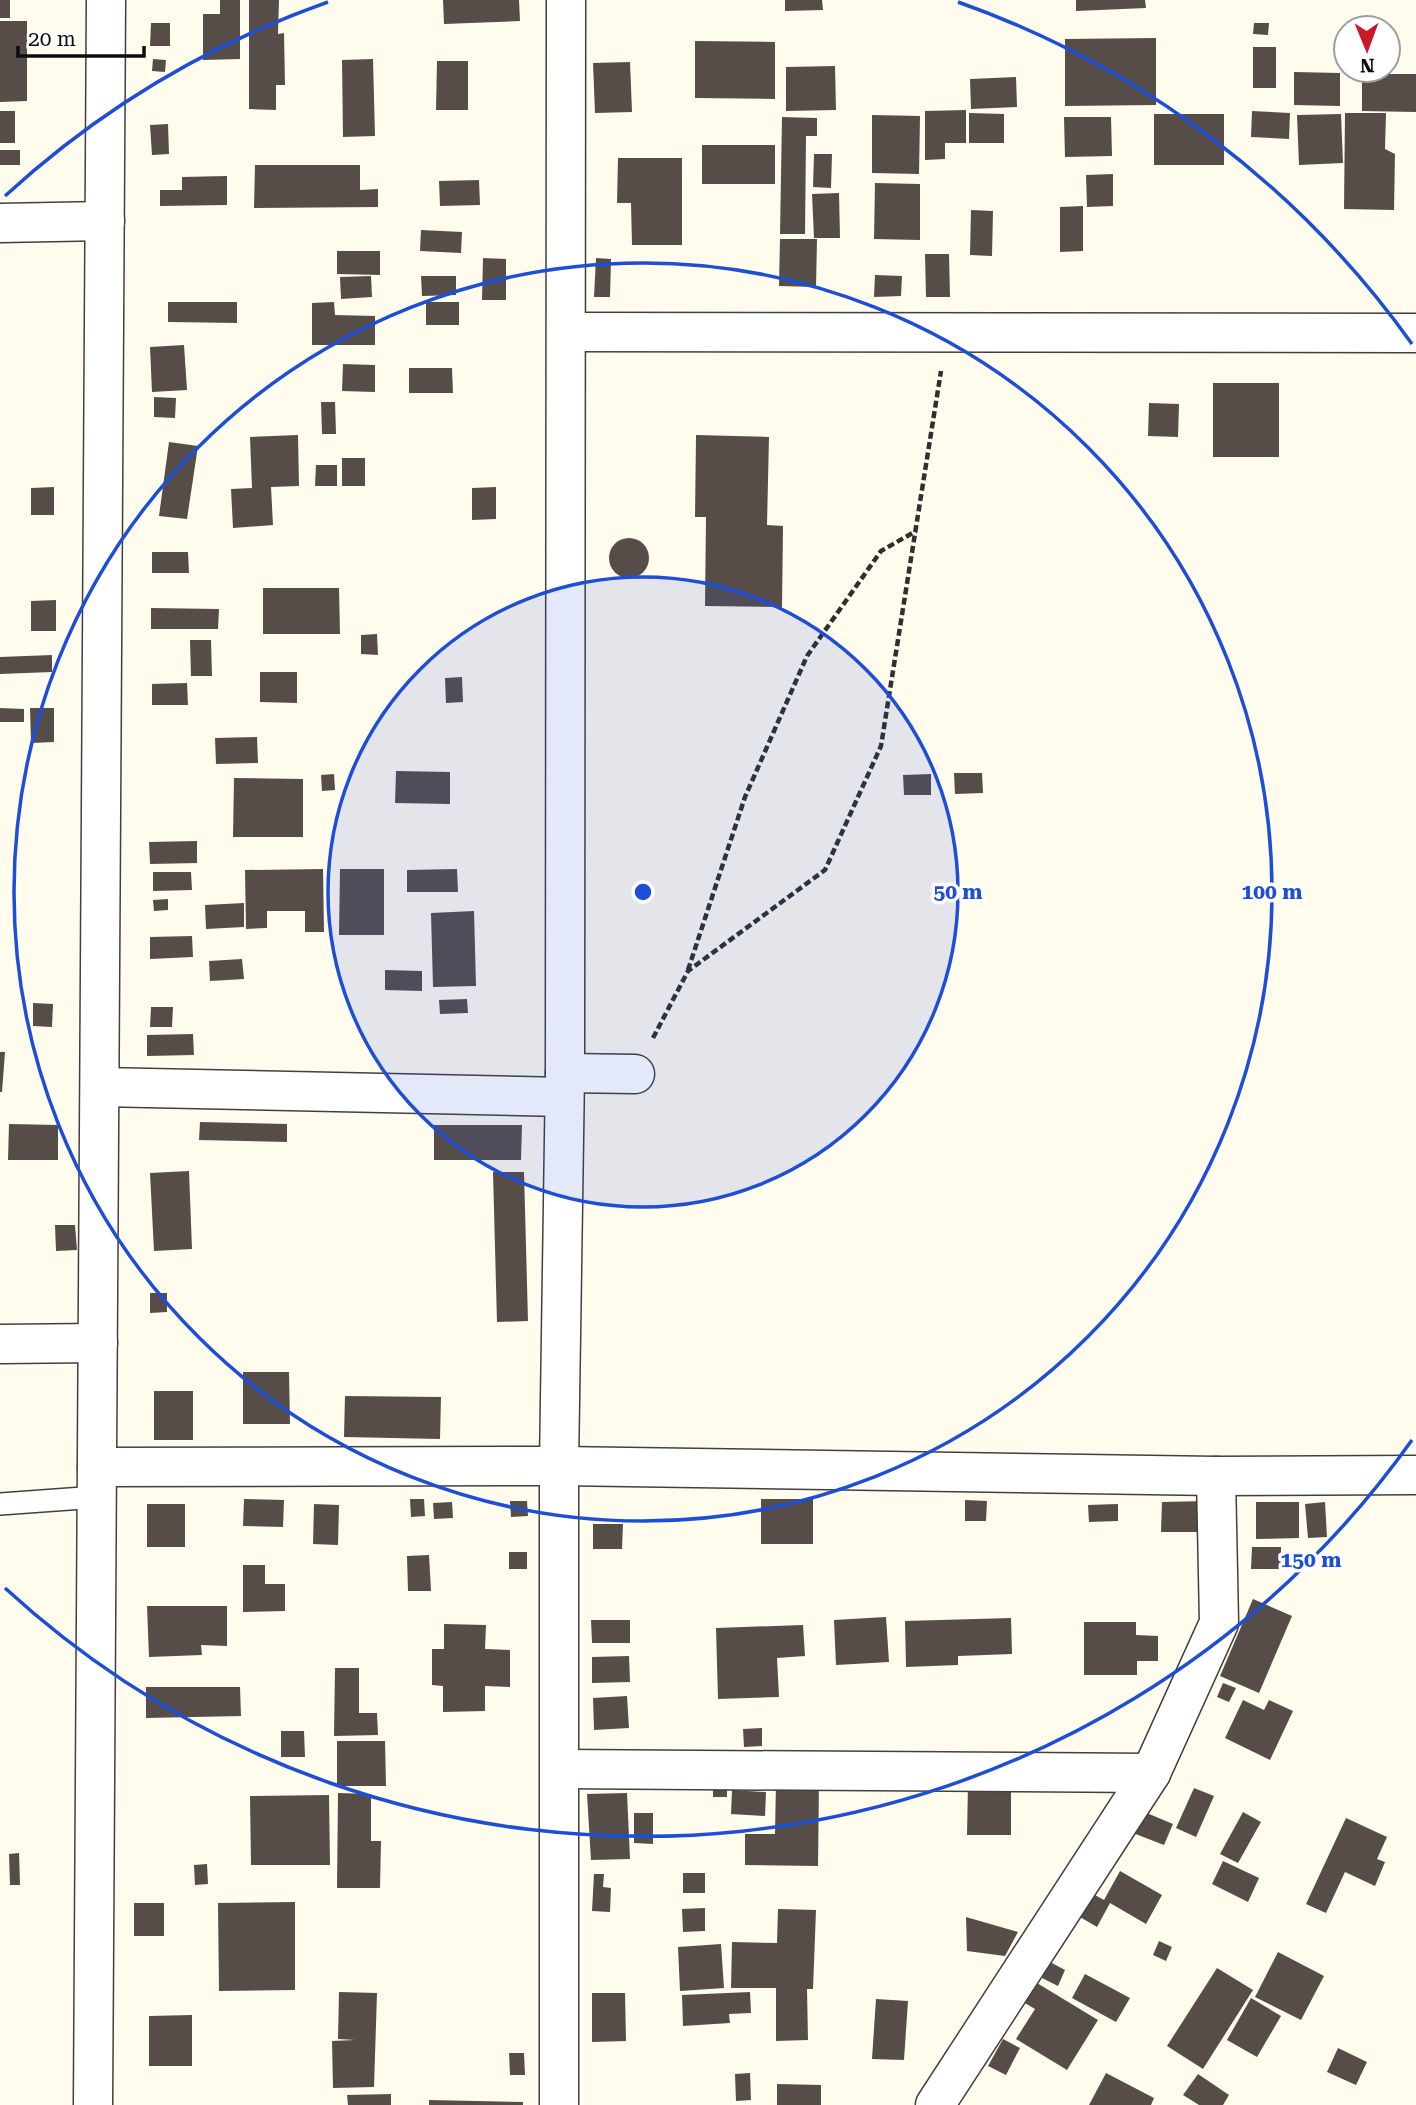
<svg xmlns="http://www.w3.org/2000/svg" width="1416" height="2105" font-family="'Roboto Serif',serif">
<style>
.building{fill:#574d48}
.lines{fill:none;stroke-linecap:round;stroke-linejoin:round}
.service-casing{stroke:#404040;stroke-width:24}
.minor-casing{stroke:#404040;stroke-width:41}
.path{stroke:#2f2f2f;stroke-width:4.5;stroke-dasharray:7 3.5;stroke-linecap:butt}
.service{stroke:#fff;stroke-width:21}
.minor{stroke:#fff;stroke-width:38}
.ring{fill:none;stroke:#1d4ed8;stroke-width:3.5}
.centre{fill:#1d4ed8;stroke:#fff;stroke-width:3.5}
.ring-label{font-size:21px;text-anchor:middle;font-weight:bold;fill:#1d4ed8;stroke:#fff;stroke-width:7;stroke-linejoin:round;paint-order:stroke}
</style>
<rect width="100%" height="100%" fill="#fffbed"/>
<g class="building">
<rect x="0" y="0" width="10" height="18"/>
<path d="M220,0h20v59l-37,1v-46h17z"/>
<path d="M249,0h30l-1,34 6,-1 1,52h-9v25l-27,-1z"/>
<path d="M443,0h76l1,21 -76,3z"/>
<path d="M785,0h37l1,10 -38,1z"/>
<path d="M1076,0h69l1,8 -70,3z"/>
<path d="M0,21h27v80l-27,1z"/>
<path d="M151,23h19v23h-20z"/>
<path d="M1254,23h15l-1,12 -15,-1z"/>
<path d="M1156,38v67l-91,1v-67z"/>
<path d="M695,41l80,1v57l-80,-1z"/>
<rect x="1253" y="47" width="23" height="41"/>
<path d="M153,59l13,1 -1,12 -13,-1z"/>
<path d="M373,59l2,77 -32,1 -1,-77z"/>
<path d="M437,61h31v49h-32z"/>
<path d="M630,62l2,50 -37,1 -2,-50z"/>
<path d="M835,66l1,44 -50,1v-44z"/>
<path d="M1294,72l46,1v33l-46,-1z"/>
<path d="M1362,74h54v38l-54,-1z"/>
<path d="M1016,77l1,30 -46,2 -1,-30z"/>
<path d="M966,110v33h-21v16l-20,1v-49z"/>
<rect x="0" y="111" width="15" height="32"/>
<path d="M1252,111l38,2 -1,26 -38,-2z"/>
<path d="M969,113l35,1v29h-35z"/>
<path d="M1345,113h41l-1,36 10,5 -1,56 -50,-1z"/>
<rect x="1154" y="114" width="70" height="51"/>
<path d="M1341,114l2,49 -44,2 -2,-50z"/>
<path d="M872,115l48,1 -1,58 -47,-1z"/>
<path d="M782,117l35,1v18h-11l-1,98h-25z"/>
<path d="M1064,117h47l1,39 -47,1z"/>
<path d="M168,124l1,30 -17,1 -2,-30z"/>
<rect x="702" y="145" width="73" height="39"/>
<rect x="0" y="150" width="20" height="15"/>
<path d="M814,154h18l-1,34 -18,-1z"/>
<path d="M618,158h64v87h-50l-1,-42h-14z"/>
<path d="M255,165h105v25l18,-1v18l-124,1z"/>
<path d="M1113,174v32l-26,1 -1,-32z"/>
<path d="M227,176v29l-67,1v-16h22v-13z"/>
<path d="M479,180l1,25 -40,1 -1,-25z"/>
<path d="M875,183l45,1v56l-46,-1z"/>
<path d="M839,193l1,45h-26l-2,-44z"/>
<path d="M1083,206v45l-23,1v-45z"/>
<path d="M971,210l22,1 -1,45 -22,-1z"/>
<path d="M421,230l41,2 -1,21 -41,-2z"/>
<path d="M780,239h37l-1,48 -37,-1z"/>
<path d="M337,251h43v24l-43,-1z"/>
<path d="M925,254h24l1,43h-24z"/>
<path d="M483,258l23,1v41h-24z"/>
<path d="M596,258l15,1 -1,38h-16z"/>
<path d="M875,275l27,1 -1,20 -27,1z"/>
<path d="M371,276l1,21 -31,2 -1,-22z"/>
<path d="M421,276h35v19l-34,1z"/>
<path d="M168,302h69v21l-69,-1z"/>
<path d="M334,302l1,13 40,1v29h-63v-42z"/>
<rect x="426" y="302" width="33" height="23"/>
<path d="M184,345l3,45 -35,2 -2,-45z"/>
<path d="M343,364l32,1v27l-33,-1z"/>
<path d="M409,368h43l1,25h-44z"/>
<rect x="1213" y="383" width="66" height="74"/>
<path d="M154,397l22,1 -1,20 -21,-1z"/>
<path d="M321,402h14l1,32h-14z"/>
<path d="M1149,403l30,1 -1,33 -30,-1z"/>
<path d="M298,435l1,51 -28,1 2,38 -40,3 -2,-39 21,-1 -2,-51z"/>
<path d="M696,435l73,2 -2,88 16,1 -1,81 -77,-1 1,-89h-11z"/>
<path d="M169,442l29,4 -11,73 -28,-3z"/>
<rect x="342" y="458" width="23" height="28"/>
<path d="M316,465h21v21h-22z"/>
<path d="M54,487v28h-23v-27z"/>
<path d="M496,487v32l-24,1v-32z"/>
<circle cx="629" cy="558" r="20"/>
<path d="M152,552h36l1,21h-37z"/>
<path d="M263,588h76l1,46h-77z"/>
<path d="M56,600v31h-25v-30z"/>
<path d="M151,608l68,1 -1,20h-67z"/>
<path d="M377,634l1,21 -17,-1v-19z"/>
<path d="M190,640h21l1,36h-21z"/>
<path d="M52,655v17l-52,2v-17z"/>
<path d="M260,672h37v31l-37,-1z"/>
<path d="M462,677l1,25 -17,1 -1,-25z"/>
<path d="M187,683l1,22h-36v-21z"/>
<path d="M0,708l24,1v13h-24z"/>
<path d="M30,708h24v34l-23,1z"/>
<path d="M257,737l1,26 -42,1 -1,-26z"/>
<path d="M396,771l54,1v32l-55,-1z"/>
<path d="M954,773h28l1,20 -28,1z"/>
<path d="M334,774l1,16 -13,1 -1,-16z"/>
<path d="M931,774v21h-27l-1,-20z"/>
<path d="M234,778l69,1v58h-70z"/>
<path d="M197,841v22l-47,1 -1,-22z"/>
<path d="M323,869l1,63h-19v-21h-38v17l-21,1 -1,-59z"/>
<path d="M340,869h44v66h-45z"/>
<path d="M457,869l1,23h-51v-22z"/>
<path d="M153,872h38l1,18 -39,1z"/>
<path d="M168,899v11l-14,1 -1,-11z"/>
<path d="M244,903v24l-38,2 -1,-24z"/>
<path d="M474,911l2,75 -43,1 -2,-74z"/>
<path d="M192,936l1,21 -43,2v-22z"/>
<path d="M242,959l2,20 -34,2 -1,-20z"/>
<path d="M385,970l37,1v20l-37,-1z"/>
<path d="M467,999l1,14 -28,1 -1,-14z"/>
<path d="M33,1003l20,1 -1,23 -19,-1z"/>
<path d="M151,1007h22l-1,20h-22z"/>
<path d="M193,1034l1,21 -47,1v-21z"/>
<path d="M0,1052h5l-3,40h-2z"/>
<path d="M200,1122l87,2v18l-88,-2z"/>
<path d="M9,1124l49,1v35h-50z"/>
<path d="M434,1125h88l-1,35h-87z"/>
<path d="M189,1171l3,78 -38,2 -4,-78z"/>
<path d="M493,1172h31l4,149 -31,1z"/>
<path d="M55,1225h20l2,25 -21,1z"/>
<path d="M150,1293h17v19l-17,1z"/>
<path d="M243,1372h46l1,52h-47z"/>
<rect x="154" y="1391" width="39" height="49"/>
<path d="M345,1396l96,1 -1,42 -96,-2z"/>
<path d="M244,1499l40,1 -1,27 -40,-1z"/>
<path d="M410,1499h14l1,17 -14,1z"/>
<rect x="761" y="1499" width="52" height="45"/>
<path d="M965,1500l22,1 -1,20h-21z"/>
<path d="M510,1501h17l1,15 -17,1z"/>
<path d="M1208,1501v31h-47l1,-30z"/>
<path d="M452,1502l1,16 -19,1 -1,-16z"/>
<path d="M1256,1502h43v36l-43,1z"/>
<path d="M1325,1502l2,35 -19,1 -3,-34z"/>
<rect x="147" y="1504" width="38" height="43"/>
<path d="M314,1504l25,1 -1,40 -25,-1z"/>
<path d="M1118,1504v17l-29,1 -1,-17z"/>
<path d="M593,1524h30l-1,25h-29z"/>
<path d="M1252,1547h29v22h-30z"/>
<rect x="509" y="1552" width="18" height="17"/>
<path d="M429,1555l2,36h-23l-1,-35z"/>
<path d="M243,1565h22v19h20v27l-42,1z"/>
<path d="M1253,1599l39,17 -33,77 -39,-17z"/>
<path d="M147,1606h80v40l-26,-1 1,10 -53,2z"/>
<path d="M886,1617l3,45 -53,3 -2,-45z"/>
<path d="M1011,1618l1,36 -54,2v9l-52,2 -1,-46z"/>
<path d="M591,1620h39v23h-38z"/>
<path d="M1084,1622h52v13l22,1v25h-21v14h-53z"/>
<path d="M444,1624l42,1 -1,24 25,1v37l-25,-1v25l-42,1v-26l-11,-1v-36h12z"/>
<path d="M803,1625l2,31 -28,2 2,39 -61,2 -2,-71z"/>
<path d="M629,1656l1,26 -38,1v-26z"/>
<path d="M335,1668h24v45h18l1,22 -44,1z"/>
<path d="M1223,1683l13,5 -7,14 -12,-5z"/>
<path d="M146,1687h94l1,29 -95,2z"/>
<path d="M627,1696l2,32 -35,2 -1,-32z"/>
<path d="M1243,1700l21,10 5,-10 24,11 -23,49 -45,-22z"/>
<path d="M762,1728v18l-18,1 -1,-18z"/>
<path d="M281,1731h23l1,26h-24z"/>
<path d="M337,1741h48l1,45h-49z"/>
<path d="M776,1782h43l-1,84 -73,-1v-31h30z"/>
<path d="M968,1784h43v51h-44z"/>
<rect x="713" y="1786" width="14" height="11"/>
<path d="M1194,1788l20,8 -18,41 -20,-9z"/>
<path d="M732,1790l34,2 -1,24 -34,-2z"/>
<path d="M338,1793l33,1v47h10l-1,47h-43z"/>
<path d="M627,1793l3,66 -39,1 -4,-66z"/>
<path d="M329,1795l1,70h-79l-1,-69z"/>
<path d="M1142,1811l31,13 -9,21 -31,-12z"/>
<path d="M1243,1812l18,10 -23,41 -18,-9z"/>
<path d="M634,1813h19v31l-19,-1z"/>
<path d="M1346,1818l41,19 -10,22 8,3 -10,24 -30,-14 -19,41 -20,-9z"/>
<path d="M19,1853l1,32h-10l-1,-31z"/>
<path d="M1223,1861l36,17 -11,24 -36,-18z"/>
<path d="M207,1864l1,20 -13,1 -1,-20z"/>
<path d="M1120,1871l42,24 -16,29 -36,-21 -13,24 -17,-10 13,-23 11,6z"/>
<rect x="683" y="1873" width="22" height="20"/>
<path d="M594,1874h10l-1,13 8,1 -1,24 -18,-1z"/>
<path d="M295,1902v88l-76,1 -1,-88z"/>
<rect x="134" y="1903" width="30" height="33"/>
<path d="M705,1908v23l-22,1 -1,-23z"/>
<path d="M778,1909l38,1 -3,79h-6l1,51 -32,1v-53h-45l1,-46 45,1z"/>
<path d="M966,1917l52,15 -13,24 -38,-5z"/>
<path d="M1159,1941l13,6 -6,14 -13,-6z"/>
<path d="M721,1944l3,44 -44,3 -2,-44z"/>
<path d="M1278,1952l46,24 -23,44 -46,-23z"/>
<path d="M1050,1962l15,8 -7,16 -16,-8z"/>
<path d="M1217,1968l36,22 -50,79 -36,-23z"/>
<path d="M1085,1974l45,24 -14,24 -44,-24z"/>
<path d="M1032,1980l66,40 -31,50 -51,-31 19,-30 -15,-9z"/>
<path d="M339,1992l38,1 -3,94 -41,1 -1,-47 23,-1 -17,-1z"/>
<path d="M750,1992l1,21 -22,1 1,9 -47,3 -1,-31z"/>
<path d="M592,1993h33l1,48 -34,1z"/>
<path d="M1251,1998l30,18 -24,41 -30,-17z"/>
<path d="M876,1999l32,2 -4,59 -32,-1z"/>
<path d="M192,2015v51h-43v-50z"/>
<path d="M1003,2039l17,9 -14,27 -18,-9z"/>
<path d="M1338,2048l29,14 -11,23 -29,-13z"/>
<path d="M509,2053h15l1,22h-15z"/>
<path d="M750,2073l1,27 -15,1 -1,-27z"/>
<path d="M1106,2073l48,25 -3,7h-62z"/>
<path d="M1198,2074l31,21 -6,10h-24l-16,-10z"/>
<path d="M777,2084l44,1v20h-44z"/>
<path d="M391,2094v11h-43l-1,-10z"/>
<path d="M429,2100l94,2v3h-94z"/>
</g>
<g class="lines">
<defs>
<path id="service" d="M0,1504l97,-7"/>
<g id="minor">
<path d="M0,223l105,-2"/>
<path d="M567,332l849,1"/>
<path d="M565,1073l70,1"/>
<path d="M100,1087l464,10"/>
<path d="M0,1344l98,-1"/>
<path d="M97,1467l462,-1 657,10 200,-1"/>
<path d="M561,1769l590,4"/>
<path d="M93,2105l13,-2105"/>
<path d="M559,2105v-639l6,-393 1,-1073"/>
<path d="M935,2105l216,-332 68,-150 -3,-147"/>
</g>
</defs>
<use href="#service" class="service-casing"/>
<use href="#minor" class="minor-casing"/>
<g class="path">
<path d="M688,970l57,-173 62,-141 74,-105 35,-20"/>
<path d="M653,1038l35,-67 137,-101 56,-124 60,-375"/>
</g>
<use href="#service" class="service"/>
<use href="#minor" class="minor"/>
</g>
<circle cx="643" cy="892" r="315" fill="#1d4ed8" fill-opacity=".12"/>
<g class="ring">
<circle cx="643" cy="892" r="315"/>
<circle cx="643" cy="892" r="629"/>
<path d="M1412 1440A944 944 0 0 1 5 1588M5 196A944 944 0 0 1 328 2M958 2A944 944 0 0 1 1412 344"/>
</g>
<circle cx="643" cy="892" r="10" class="centre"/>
<g class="ring-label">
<text x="958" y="899">50 m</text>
<text x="1272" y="899">100 m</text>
<text x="1311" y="1567">150 m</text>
</g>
<g transform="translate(1367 49) rotate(179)"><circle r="33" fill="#ffffff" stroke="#9e9e9e" stroke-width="2"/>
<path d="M0-5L12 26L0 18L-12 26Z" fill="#ca1828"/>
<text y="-10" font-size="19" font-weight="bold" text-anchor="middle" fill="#0d0d0d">N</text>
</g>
<path d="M18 46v10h126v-10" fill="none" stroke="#0d0d0d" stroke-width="3.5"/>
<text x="28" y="46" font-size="21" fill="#0d0d0d" stroke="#ffffff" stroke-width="5" paint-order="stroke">20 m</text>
</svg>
